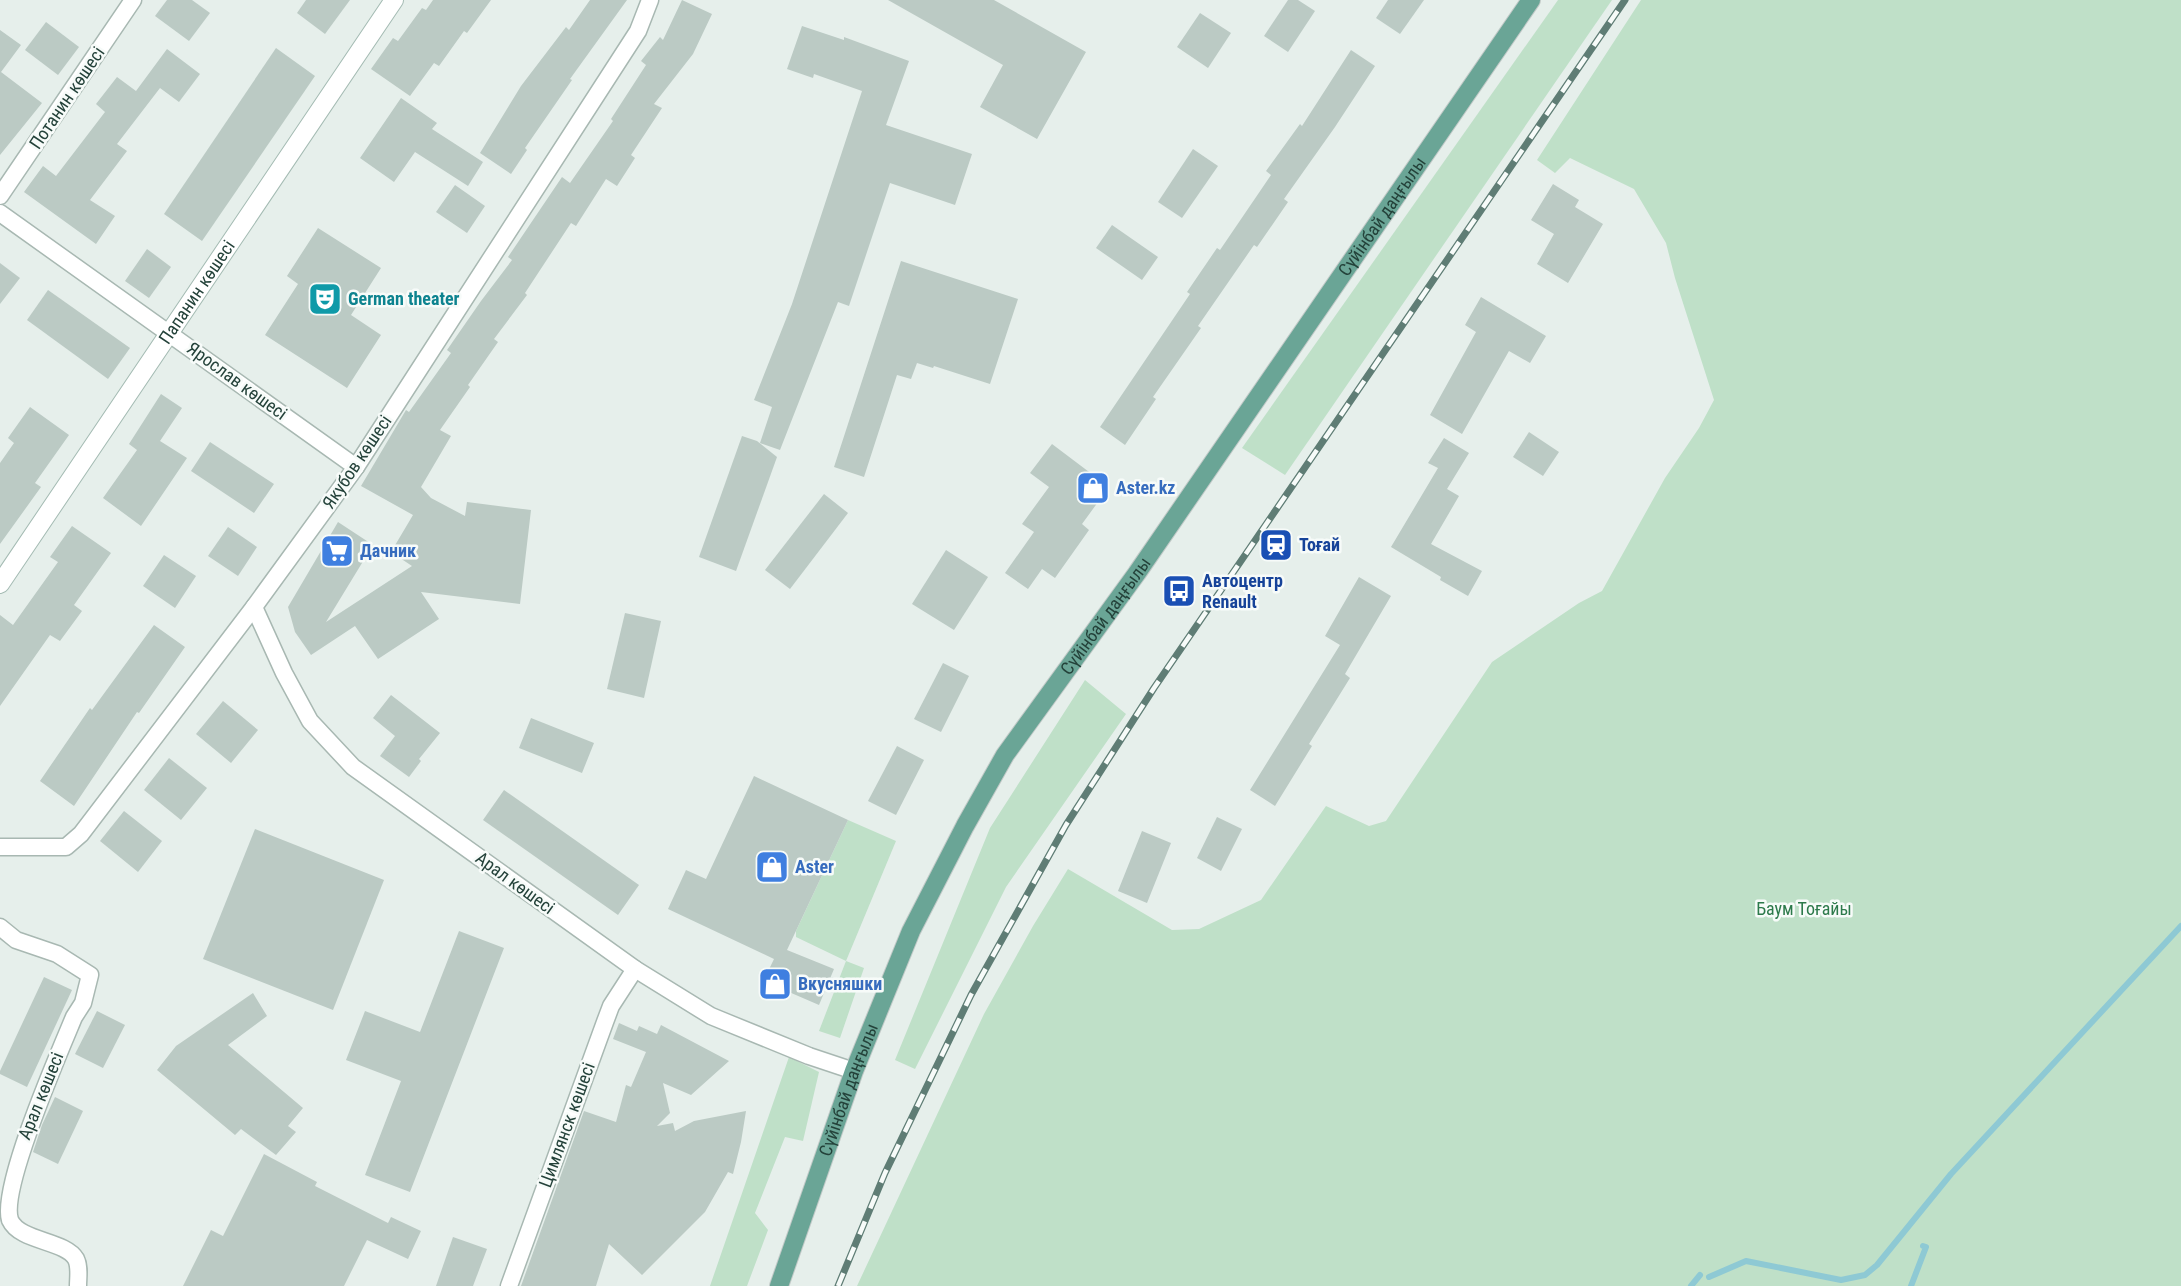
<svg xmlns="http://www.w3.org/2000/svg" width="2181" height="1286" font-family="'Roboto Condensed',sans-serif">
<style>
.green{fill:#bfe0c8}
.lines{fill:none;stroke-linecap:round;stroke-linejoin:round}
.stream{stroke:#8ec9d4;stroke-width:6}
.building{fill:#bbcac4}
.minor-casing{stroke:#a8b8b2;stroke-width:19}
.secondary-casing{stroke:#a4bbb3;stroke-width:20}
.primary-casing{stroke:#c2cac8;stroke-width:20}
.minor{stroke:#fff;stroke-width:16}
.secondary{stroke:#fff;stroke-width:18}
.primary{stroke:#6aa596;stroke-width:18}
.rail-casing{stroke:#5f7d75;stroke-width:7}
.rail{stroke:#f7fbf9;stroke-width:4.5;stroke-dasharray:14;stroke-linecap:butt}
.labels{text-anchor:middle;stroke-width:5;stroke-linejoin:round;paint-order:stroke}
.street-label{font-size:18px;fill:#24423a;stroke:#f7fbf9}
.culture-label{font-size:18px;font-weight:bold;fill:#0d838f;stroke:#f7fbf9;text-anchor:start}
.shop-label{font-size:18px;font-weight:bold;fill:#366cbe;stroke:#f7fbf9;text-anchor:start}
.transit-label{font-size:18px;font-weight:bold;fill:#164399;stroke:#f7fbf9;text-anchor:start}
.park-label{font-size:18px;fill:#2d7a4b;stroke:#f7fbf9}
</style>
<rect width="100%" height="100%" fill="#e6efeb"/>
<g class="green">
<path d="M1558,0h54l-327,475 -43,-27z"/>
<path d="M1641,0h540v1286h-1324l127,-272 49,-88 35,-57 104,61 27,-1 62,-29 65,-94 43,20 17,-5 106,-159 87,-59 23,-12 63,-113 34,-50 15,-28 -39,-122 -9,-35 -32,-54 -64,-31 -15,15 -18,-13z"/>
<path d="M1085,680l41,34 -120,173 -91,182 -20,-9 95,-232z"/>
<path d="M848,820l48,21 -50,120 18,7 -24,70 -21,-7 27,-70 -50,-24v-6z"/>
<path d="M789,1057l30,15 -16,69 -18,-4 -30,76 13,17 -21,56h-37z"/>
</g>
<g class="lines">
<g class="stream">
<path d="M1709,1277l37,-16 95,19 24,-5 12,-10 74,-91 230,-248"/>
<path d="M1691,1286l9,-11"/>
<path d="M1911,1286l15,-39 -3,-1"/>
</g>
</g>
<g class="building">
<path d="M167,0h25l18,13 -21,28 -34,-25z"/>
<path d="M306,0h44l-25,34 -28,-21z"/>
<path d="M433,0h58l-24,33 -3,-2 -25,35 -5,-3 -24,33 -39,-27 22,-31 5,3 24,-33 4,2z"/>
<path d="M590,0h37l-57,79 2,1 -47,68 2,2 -16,24 -31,-21 41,-67 45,-59 3,3z"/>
<path d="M682,0l30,14 -19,40 -39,50 8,4 -31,47 4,3 -18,28 -11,-7 -30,47 -5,-3 -46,70 2,2 -33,44 4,3 -30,43 2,2 -30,43 11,6 -30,51 10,11 34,18 2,-14 64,8 -11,94 -99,-12 18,27 -61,40 -23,-33 -44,29 -16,-23 -7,-25 50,-85 35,23 -47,77 86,-56 -21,-14 22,-37 -52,-29 45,-76 3,2 42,-59 -4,-3 34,-49 31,-41 -4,-3 54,-80 8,6 43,-62 -2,-2 35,-54 -5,-4 19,-24 3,3z"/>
<path d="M888,0h106l92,52 -49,87 -57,-32 23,-42z"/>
<path d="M1288,0h10l17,11 -27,41 -24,-16z"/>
<path d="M1388,0h36l-24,34 -24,-16z"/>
<path d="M1200,13l31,20 -23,35 -31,-21z"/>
<path d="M46,22l33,25 -21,28 -33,-25z"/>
<path d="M802,26l42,14v-3l65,24 -23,64 86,29 -17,51 -65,-22 -41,123 -11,-4 -58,148 -20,-7 12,-36 -18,-7 38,-96 70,-213 -48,-17 -1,4 -26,-9z"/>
<path d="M0,30l21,15 -20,27 41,31 -42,52z"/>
<path d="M276,48l39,28 -113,165 -38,-27z"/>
<path d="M167,49l33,25 -21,28 -19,-14 -43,56 10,7 -37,49 25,16 -19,28 -72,-52 19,-26 13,10 49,-64 -9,-8 21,-27 19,14z"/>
<path d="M1351,50l24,16 -40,61 -51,72 4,3 -31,45 -3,-2 -56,81 3,2 -48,69 3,2 -31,46 -25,-18 90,-133 -3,-2 30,-44 3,2 51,-75 -5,-4 34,-47 2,2z"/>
<path d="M401,98l36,25 -5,6 51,33 -15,24 -53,-34 -21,30 -34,-24z"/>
<path d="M1193,149l25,17 -36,52 -24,-16z"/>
<path d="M1553,184l26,16 -4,7 28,17 -35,59 -31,-19 17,-30 -23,-14z"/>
<path d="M455,185l30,21 -18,27 -31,-21z"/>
<path d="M1112,225l46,32 -16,23 -46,-32z"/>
<path d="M318,228l63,40 -30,47 30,20 -34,53 -82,-53 33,-51 -11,-8z"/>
<path d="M147,249l24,18 -22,31 -24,-17z"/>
<path d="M901,261l117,38 -28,85 -56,-18 -1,2 -16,-5 -6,16 -14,-4 -33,102 -30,-10z"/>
<path d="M0,263l20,15 -20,26z"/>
<path d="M48,290l82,58 -22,31 -81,-59z"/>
<path d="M1481,297l65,39 -16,27 -21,-12 -47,83 -32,-19 46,-83 -11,-7z"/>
<path d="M161,394l21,14 -22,33 27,17 -46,68 -38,-28 34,-48 -8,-6z"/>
<path d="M30,407l39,28 -34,48 6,4 -41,57v-81l14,-20 -6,-5z"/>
<path d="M1529,432l30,20 -16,24 -30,-19z"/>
<path d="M742,436l15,5 20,16 -41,114 -37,-14z"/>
<path d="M1444,438l25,15 -22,36 12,7 -28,48 51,27 -14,25 -28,-16 1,-3 -50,-30 47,-79 -10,-5z"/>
<path d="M210,442l64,42 -20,29 -63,-42z"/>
<path d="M1052,444l57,43 -27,37 7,6 -34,48 -13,-9 -14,20 -23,-16 29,-41 -12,-8 27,-37 -19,-14z"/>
<path d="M824,494l24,19 -58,76 -25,-19z"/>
<path d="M72,526l39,27 -37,52 8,6 -22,30 -10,-6 -50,71v-91l13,10 45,-63 -8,-5z"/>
<path d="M228,527l29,20 -19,29 -30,-20z"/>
<path d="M946,550l42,27 -34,53 -42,-26z"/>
<path d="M164,555l32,21 -21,32 -32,-22z"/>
<path d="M1359,577l32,19 -46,78 5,4 -41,66 3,2 -37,60 -25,-16 90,-145 -15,-9z"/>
<path d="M625,613l36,8 -17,77 -37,-9z"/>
<path d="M154,625l31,22 -46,66 -2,-1 -63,94 -34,-25 50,-73 2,2z"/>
<path d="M943,663l26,13 -28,56 -27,-13z"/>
<path d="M391,695l49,38 -21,26 2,2 -12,16 -29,-21 15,-20 -22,-18z"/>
<path d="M223,701l35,29 -27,33 -35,-29z"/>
<path d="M531,718l63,25 -12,30 -63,-25z"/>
<path d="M897,746l27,14 -28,55 -28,-14z"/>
<path d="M169,758l38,30 -26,32 -37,-30z"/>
<path d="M754,776l94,44 -61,130 47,19 -15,36 -37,-16 -4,8 -18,-9 14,-29 -106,-50 18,-39 20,9z"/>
<path d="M504,790l135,95 -21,30 -135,-95z"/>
<path d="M124,811l38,30 -24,31 -38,-31z"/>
<path d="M1217,817l25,12 -21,42 -24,-13z"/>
<path d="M255,829l129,51 -51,130 -130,-51z"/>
<path d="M1142,831l29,12 -24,60 -29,-12z"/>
<path d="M459,931l45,17 -94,244 -45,-17 36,-94 -55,-21 19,-49 55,21z"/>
<path d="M44,977l28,13 -45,97 -27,-13v-3z"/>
<path d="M253,993l14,23 -39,29 75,63 -15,18 8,6 -20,23 -35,-26 -6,6 -78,-65 19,-24z"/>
<path d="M97,1011l28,14 -22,43 -28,-14z"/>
<path d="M619,1023l18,8 2,-5 18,8 4,-9 68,36 -38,34 -28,-12 7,30 -13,13 16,-3 2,8 19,-10 52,-10 -5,31 -8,32 -5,-2 -23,40 -63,63 -33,-31 -13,42h-75l63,-175 32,11 10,-37 5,2 15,-35 -33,-13z"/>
<path d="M55,1097l28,14 -25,53 -25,-12 9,-27z"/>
<path d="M264,1154l53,28 -2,4 73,37 3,-6 30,14 -13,28 -41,-19 -23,46h-161l28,-56 12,6z"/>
<path d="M453,1237l34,12 -14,37h-37z"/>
</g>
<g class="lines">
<defs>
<g id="minor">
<path d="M0,196l133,-196"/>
<path d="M0,213l356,254"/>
<path d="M254,607l30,66 26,48 43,46 282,202 76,47 98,40 45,15"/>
<path d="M0,847h66l15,-13 173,-227 102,-140 282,-436 12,-31"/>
<path d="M0,927l16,13 41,14 33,21 -7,28 -9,14c-15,36 -74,171 -64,203 10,22 55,20 66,39 4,8 2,18 2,27"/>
<path d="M509,1286l96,-264 6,-16 24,-37"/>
</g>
<g id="secondary">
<path id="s1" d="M0,584l394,-584"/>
</g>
<g id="primary">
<path id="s2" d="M779,1286l75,-215 57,-140 54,-105 40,-71 132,-182 394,-573"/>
</g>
</defs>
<use href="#minor" class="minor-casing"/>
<use href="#secondary" class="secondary-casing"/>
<use href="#primary" class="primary-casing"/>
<use href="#minor" class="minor"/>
<use href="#secondary" class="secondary"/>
<use href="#primary" class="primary"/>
<defs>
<path id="rail" d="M838,1286l47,-113 86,-178 95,-170 88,-137 471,-688"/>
</defs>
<use href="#rail" class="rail-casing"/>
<use href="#rail" class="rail"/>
</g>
<defs>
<symbol id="theatre-square" viewBox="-11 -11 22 22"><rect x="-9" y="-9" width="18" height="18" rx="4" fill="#0f9aa8" stroke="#f7fbf9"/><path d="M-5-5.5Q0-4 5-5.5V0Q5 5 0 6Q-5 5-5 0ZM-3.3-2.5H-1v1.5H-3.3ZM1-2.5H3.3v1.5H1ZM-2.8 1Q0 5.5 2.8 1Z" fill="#fff"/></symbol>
<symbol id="shop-square" viewBox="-11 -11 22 22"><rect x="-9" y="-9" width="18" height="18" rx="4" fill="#3f7fe0" stroke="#f7fbf9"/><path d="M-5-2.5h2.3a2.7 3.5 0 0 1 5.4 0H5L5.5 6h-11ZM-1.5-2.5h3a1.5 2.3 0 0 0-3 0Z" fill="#fff"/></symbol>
<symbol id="station-square" viewBox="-11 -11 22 22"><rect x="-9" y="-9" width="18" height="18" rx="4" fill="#1a4fb4" stroke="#f7fbf9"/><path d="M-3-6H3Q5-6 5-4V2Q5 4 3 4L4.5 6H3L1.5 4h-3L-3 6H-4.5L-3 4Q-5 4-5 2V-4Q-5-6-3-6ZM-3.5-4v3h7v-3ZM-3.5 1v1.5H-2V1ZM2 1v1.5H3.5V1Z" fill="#fff"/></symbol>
<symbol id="supermarket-square" viewBox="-11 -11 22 22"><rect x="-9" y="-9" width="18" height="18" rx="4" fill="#3f7fe0" stroke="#f7fbf9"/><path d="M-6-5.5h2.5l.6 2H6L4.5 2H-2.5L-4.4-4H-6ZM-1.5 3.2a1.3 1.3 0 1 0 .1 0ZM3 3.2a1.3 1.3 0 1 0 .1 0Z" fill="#fff"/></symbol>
<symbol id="bus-square" viewBox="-11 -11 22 22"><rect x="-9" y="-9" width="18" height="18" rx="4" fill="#1a4fb4" stroke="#f7fbf9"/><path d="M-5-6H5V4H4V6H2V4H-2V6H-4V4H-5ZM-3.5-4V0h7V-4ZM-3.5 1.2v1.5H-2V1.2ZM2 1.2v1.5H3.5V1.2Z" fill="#fff"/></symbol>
</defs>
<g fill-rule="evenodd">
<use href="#theatre-square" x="306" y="280" width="38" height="38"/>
<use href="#shop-square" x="1074" y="469" width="38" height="38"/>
<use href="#station-square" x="1257" y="526" width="38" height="38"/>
<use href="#supermarket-square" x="318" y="532" width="38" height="38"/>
<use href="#bus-square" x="1160" y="572" width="38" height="38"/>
<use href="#shop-square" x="753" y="848" width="38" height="38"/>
<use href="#shop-square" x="756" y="965" width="38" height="38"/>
</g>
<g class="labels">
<g class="street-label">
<text transform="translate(67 98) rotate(-56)" y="6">Потанин көшесі</text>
<text dy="6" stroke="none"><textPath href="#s2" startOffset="1236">Сүйінбай даңғылы</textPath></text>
<text dy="6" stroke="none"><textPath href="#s1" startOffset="352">Папанин көшесі</textPath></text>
<text transform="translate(237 381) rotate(36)" y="6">Ярослав көшесі</text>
<text transform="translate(357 462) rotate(-56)" y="6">Якубов көшесі</text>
<text dy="6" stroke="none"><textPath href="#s2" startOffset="750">Сүйінбай даңғылы</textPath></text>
<text transform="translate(515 883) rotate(36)" y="6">Арал көшесі</text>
<text dy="6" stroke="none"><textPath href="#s2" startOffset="208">Сүйінбай даңғылы</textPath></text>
<text transform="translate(41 1096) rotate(-68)" y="6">Арал көшесі</text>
<text transform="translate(567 1125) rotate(-70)" y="6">Цимлянск көшесі</text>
</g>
<g class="culture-label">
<text x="348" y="305">German theater</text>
</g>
<g class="shop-label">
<text x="1116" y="494">Aster.kz</text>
<text x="360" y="557">Дачник</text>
<text x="795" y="873">Aster</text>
<text x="798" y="990">Вкусняшки</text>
</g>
<g class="transit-label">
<text x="1299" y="551">Тоғай</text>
<text x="1202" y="587">Автоцентр<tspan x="1202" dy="21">Renault</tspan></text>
</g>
<g class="park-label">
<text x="1804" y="915">Баум Тоғайы</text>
</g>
</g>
</svg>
